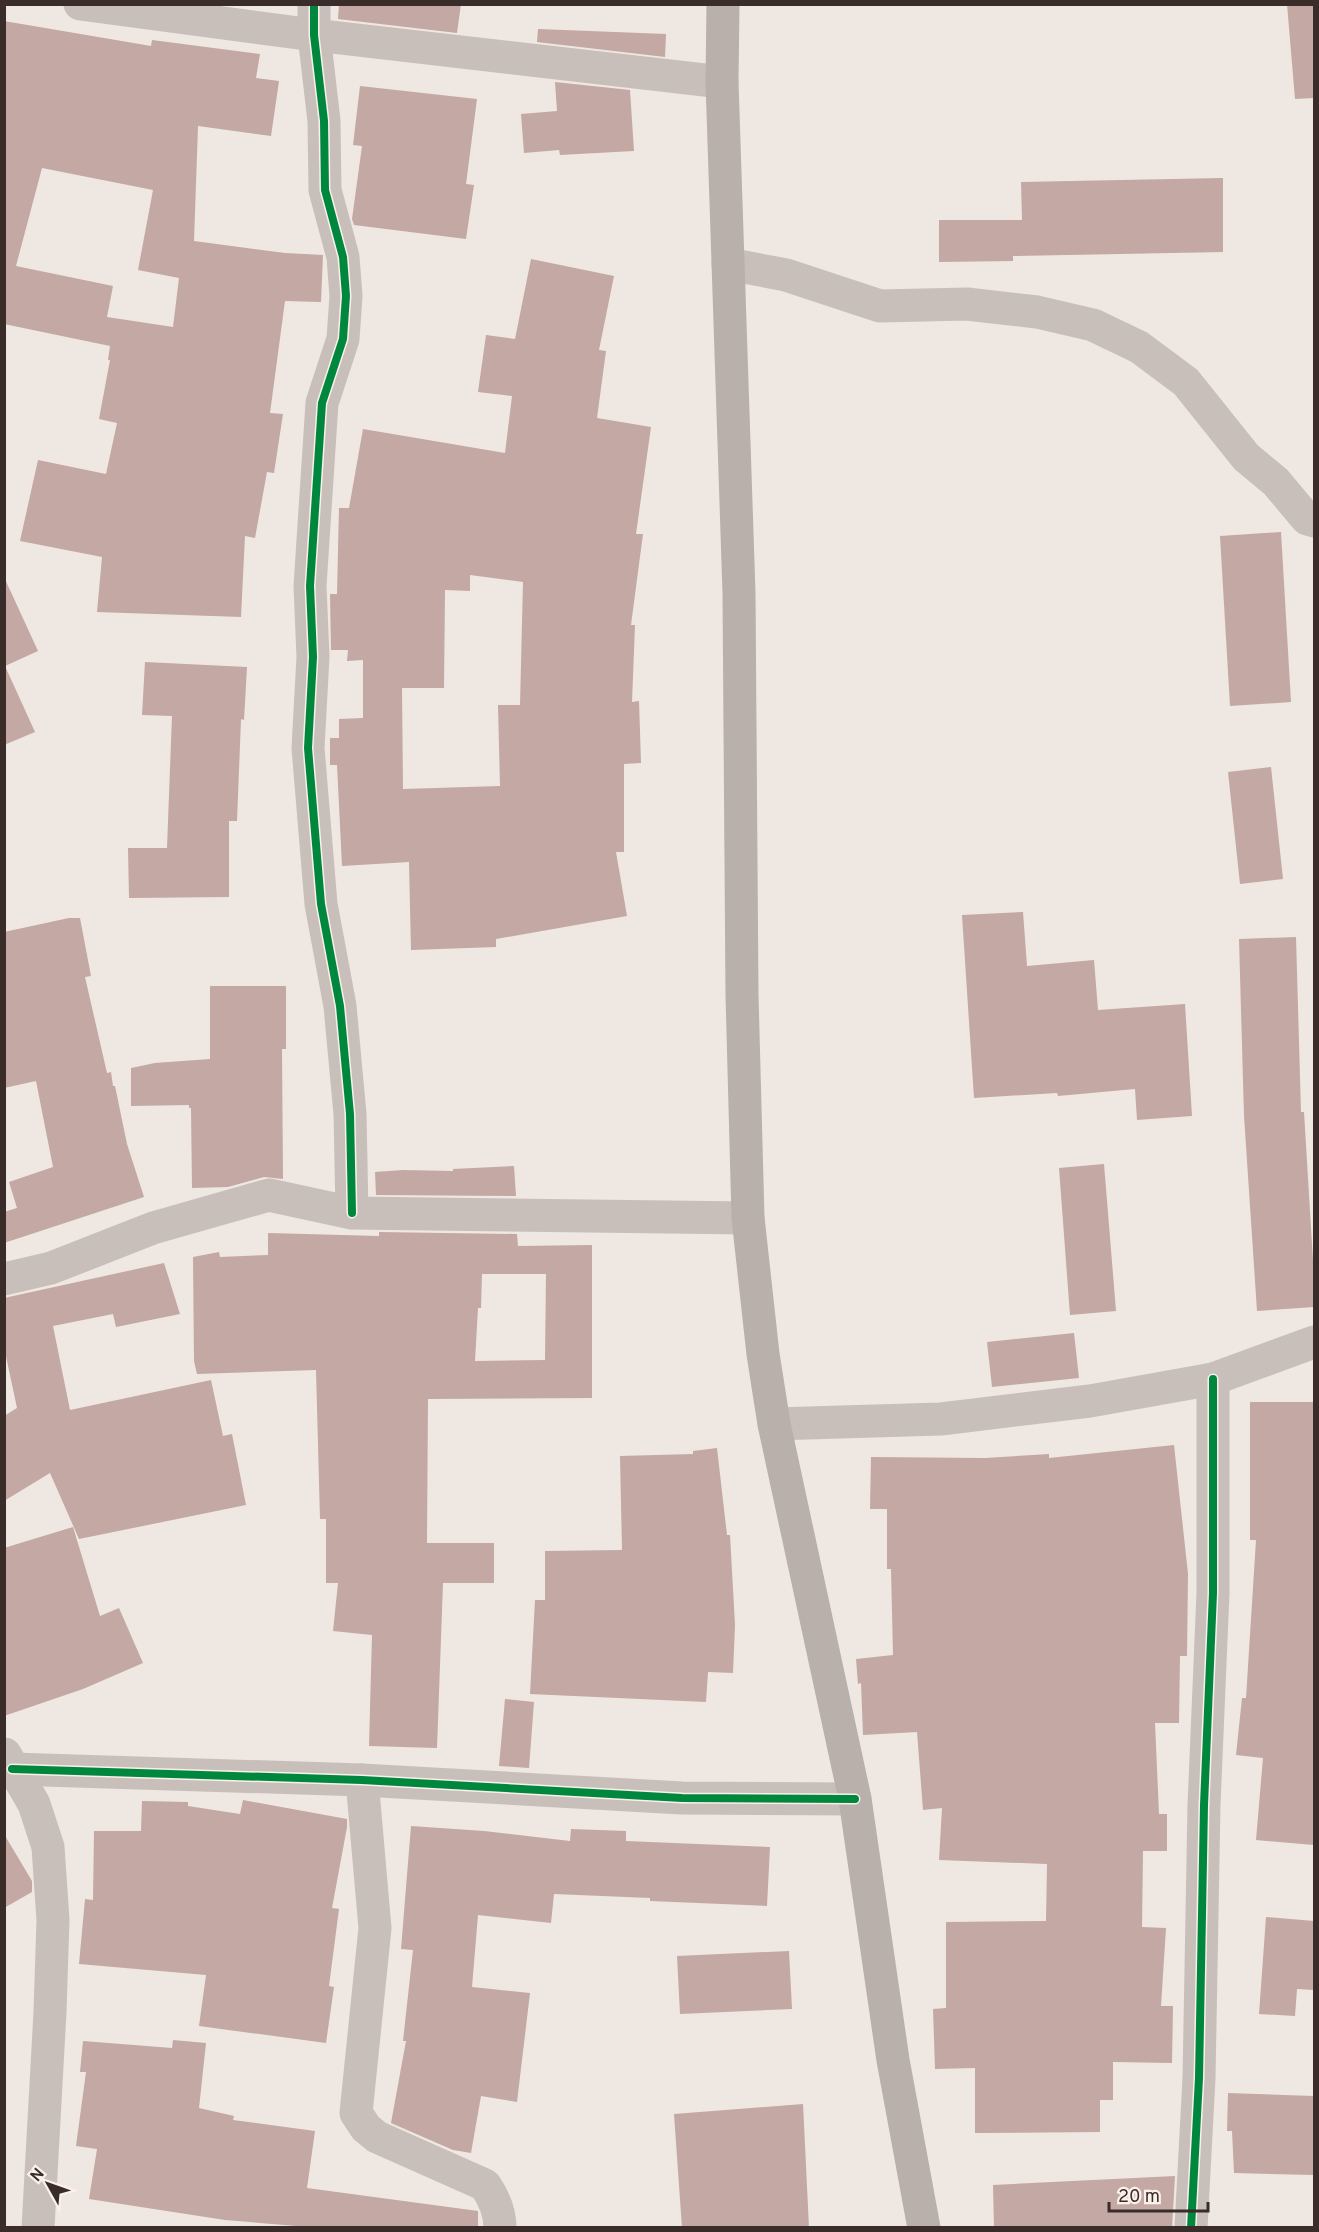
<svg xmlns="http://www.w3.org/2000/svg" width="1319" height="2232" font-family="Overpass,sans-serif">
<style>
.building{fill:#c3a8a3;fill-rule:evenodd}
.lines{fill:none;stroke-linecap:round;stroke-linejoin:round}
.minor{stroke:#c8bfbb;stroke-width:33}
.secondary{stroke:#b9afab;stroke-width:33}
.cycleway-casing{stroke:#fbf1ea;stroke-width:11}
.cycleway{stroke:#00873e;stroke-width:8}
</style>
<rect width="100%" height="100%" fill="#efe7e2"/>
<g class="building">
<path d="M339,4h122l-4,29 -119,-14z"/>
<path d="M1287,4h27v94l-19,1z"/>
<path d="M4,21l147,25 1,-6 108,14 -4,24 23,3 -8,55 -73,-10 -4,115 91,12 38,2 -2,47 -36,-1 -15,112 13,1 -9,59 -7,-1 -12,66 -10,-2 -4,81 -144,-5 5,-55 -82,-16 18,-81 68,14 11,-51 -18,-4 11,-59h-2l2,-14 -106,-22zM42,168l111,22 -15,80 41,8 -6,49 -66,-10 6,-31 -97,-20z"/>
<path d="M538,29l128,5 -1,23 -128,-15z"/>
<path d="M555,82l75,8 4,61 -74,4 -1,-5 -35,3 -3,-39 36,-3z"/>
<path d="M360,86l117,13 -11,85 8,1 -8,54 -112,-14 -2,-6 10,-73 -9,-1z"/>
<path d="M1223,178v74l-210,4v5l-74,1v-42h83l-1,-38z"/>
<path d="M531,259l83,17 -15,74 7,1 -9,67 54,9 -15,107h7l-12,91h4l-3,77 7,-1 2,62 -17,1v88h-8l11,64 -131,23v8l-85,3 -2,-88 -67,4 -5,-101h-7v-27h9v-19l24,-1v-58l-16,1 1,-11h-17l-1,-56h7l2,-86h10l14,-79 142,24 7,-57 -34,-4 8,-57 29,4zM470,575l53,7 -3,123h-22l2,81 -97,3 -1,-101h42l1,-98 25,1z"/>
<path d="M1281,532l10,170 -61,4 -10,-170z"/>
<path d="M4,577l34,74 -33,15 30,66 -31,13z"/>
<path d="M145,662l102,5 -3,53 -3,-1 -4,102h-8v76l-100,1 -1,-50h39l5,-132 -30,-1z"/>
<path d="M1271,767l12,112 -43,5 -12,-112z"/>
<path d="M1023,912l4,54 67,-6 4,50 87,-6 7,112 -55,4 -2,-31 -77,7 -1,-3 -83,5 -12,-183z"/>
<path d="M69,918h11l11,58 -6,1 22,96 4,-1 2,14h2l12,58 17,53 -140,46v-31l13,-4 -8,-26 44,-15 -17,-86 -32,7v-156z"/>
<path d="M1296,937l5,175h3l10,165v30l-57,4 -13,-195 -5,-177z"/>
<path d="M210,986h76v63h-4l1,130 -19,-2 -36,10 -36,1 -1,-80h-2v-3l-58,1v-38l24,-5 55,-4z"/>
<path d="M1104,1164l12,147 -46,4 -11,-147z"/>
<path d="M514,1166l2,30 -140,-1 -1,-23 28,-2 50,1v-2z"/>
<path d="M379,1232l138,2 1,12 74,-1v153l-164,1 -1,144h67v40h-51l-6,165 -68,-2 3,-111 -39,-4 5,-48h-12v-64h-6l-4,-149 -119,4 -3,-13 -1,-104 26,-5 1,5 48,-2v-22l111,3zM482,1274h64l-1,86 -70,1 3,-53h3z"/>
<path d="M164,1263l16,51 -64,13 -3,-13 -60,12 17,84 141,-30 12,56 9,-2 14,71 -167,34 -29,-66 -46,28v-85l13,-8 -13,-61v-49z"/>
<path d="M1074,1333l5,45 -87,9 -5,-45z"/>
<path d="M1250,1402h64v443l-58,-5 7,-82 -27,-3 6,-57h4l10,-158h-6z"/>
<path d="M1174,1445l14,129 -1,82h-7l-1,67h-24l4,91h8v37h-24l-1,76 24,1 -5,78h12l-1,57 -59,-1v38h-13v32l-125,1v-65l-40,1 -2,-60 13,-1v-86l100,-1 1,-57 -108,-4 3,-52 -19,2 -6,-78 -54,3 -2,-52 -3,1 -2,-25 37,-4 -2,-86h-4v-60h-17l1,-52 114,1 64,-4v4z"/>
<path d="M717,1448l10,87h3l5,90 -2,48 -25,-1 -2,30 -176,-8 5,-94h10v-49l77,-1 -2,-94 73,-2v-3z"/>
<path d="M73,1527l27,89 19,-8 24,55 -60,26 -79,27v-168z"/>
<path d="M505,1699l29,3 -5,66 -30,-2z"/>
<path d="M243,1800l104,19v8l-15,81 7,1 -10,77 5,1 -8,56 -127,-17 7,-51 -127,-11 6,-65 8,1 1,-69h47l1,-30 46,1v4l52,8z"/>
<path d="M411,1826l73,5 86,10 1,-12 55,2v10l144,6 -3,59 -117,-5v-3l-96,-4 -3,29 -73,-8 -6,72 58,6 -13,109 -36,-6 -10,57 -18,-3 -62,-27 15,-82h-3l10,-91 -12,-1z"/>
<path d="M4,1834l28,47v11l-28,16z"/>
<path d="M1266,1917l48,4v69l-17,-1 -2,27 -36,-2z"/>
<path d="M789,1951l3,58 -112,5 -3,-58z"/>
<path d="M173,2040l33,3 -7,65 35,8 -1,4 82,11 -8,57 171,23v17h-158l-95,-8 -136,-21 8,-50 -21,-3 10,-74h-6l3,-31 89,7z"/>
<path d="M1228,2093l86,3v79l-80,-2 -2,-42h-5z"/>
<path d="M803,2104l6,124h-127l-8,-114z"/>
<path d="M1175,2176l-3,52h-178l-1,-43z"/>
</g>
<g class="lines">
<g class="minor">
<path d="M80,4l234,31 408,47"/>
<path d="M314,4v31l10,86 1,69 18,67 3,39 -3,43 -21,64 -12,183 3,71 -5,91 13,156 19,102 10,108 2,99"/>
<path d="M728,264l58,11 94,31 87,-2 70,8 56,13 46,22 47,35 60,75 30,25 31,37 7,2"/>
<path d="M4,1279l47,-11 102,-40 116,-33 83,18 396,5"/>
<path d="M774,1424l167,-5 149,-18 123,-22 101,-37"/>
<path d="M5,1754l29,50 14,43 5,73 -3,92 -12,216"/>
<path d="M12,1769l350,11 320,18 173,1"/>
<path d="M362,1780l13,148 -19,185 10,15 11,9 108,48c9,13 15,26 15,43"/>
<path d="M1191,2228l8,-150 5,-273 9,-212v-214"/>
</g>
<path class="secondary" d="M723,4l-1,78 17,511 3,402 6,223 15,136 11,70 81,375 38,261 31,168"/>
<defs>
<g id="cycleway">
<path d="M314,4v31l10,86 1,69 18,67 3,39 -3,43 -21,64 -12,183 3,71 -5,91 13,156 19,102 10,108 2,99"/>
<path d="M12,1769l350,11 320,18 173,1"/>
<path d="M1191,2228l8,-150 5,-273 9,-212v-214"/>
</g>
</defs>
<use href="#cycleway" class="cycleway-casing"/>
<use href="#cycleway" class="cycleway"/>
</g>
<rect width="1319" height="2232" fill="none" stroke="#392c29" stroke-width="12"/>
<g transform="translate(48 2184) rotate(310)" stroke="#fbf1ea" stroke-width="4.5" paint-order="stroke">
<path d="M0-4.5L10 22L0 15L-10 22Z" fill="#392c29"/>
<text y="-9" font-size="16" font-weight="bold" text-anchor="middle" fill="#392c29">N</text>
</g>
<path d="M1109 2202v9h99v-9" fill="none" stroke="#392c29" stroke-width="3"/>
<text x="1118" y="2202" font-size="18" fill="#392c29" stroke="#fbf1ea" stroke-width="4.5" paint-order="stroke">20 m</text>
</svg>
